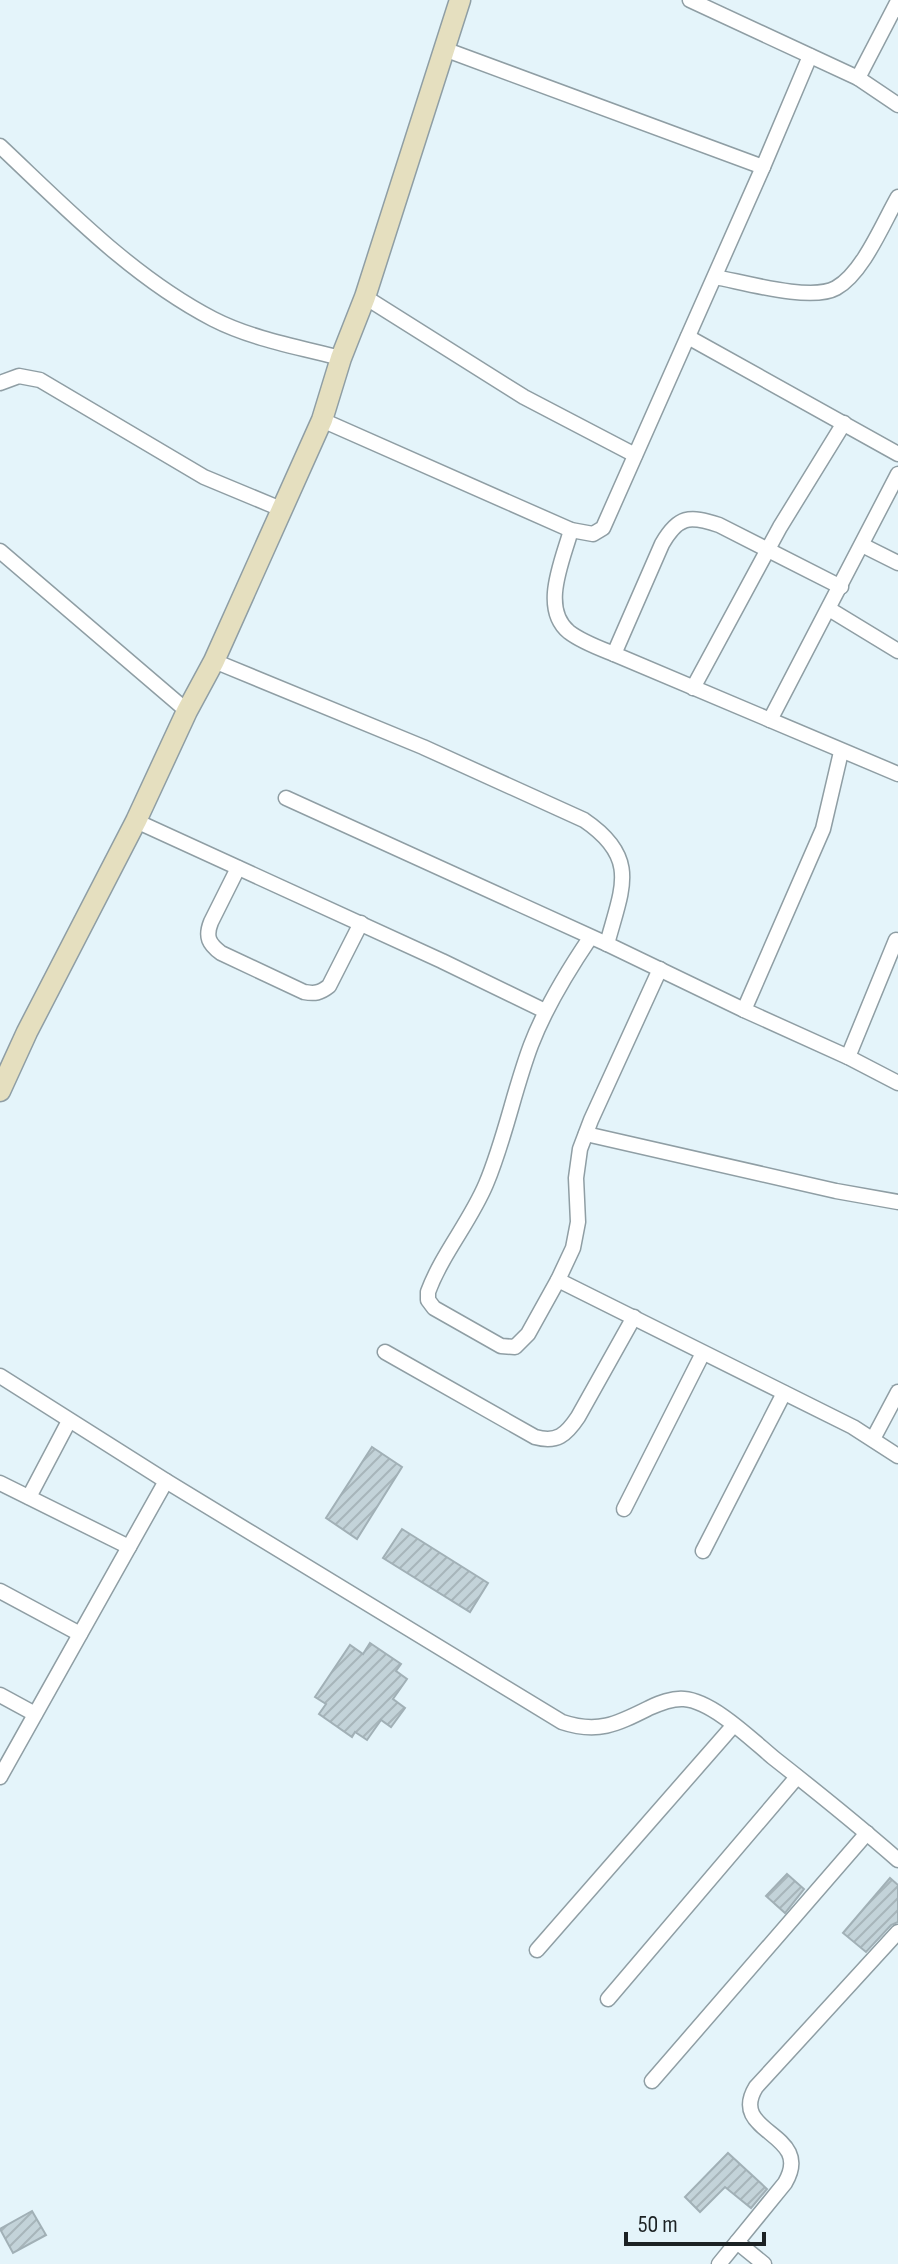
<svg xmlns="http://www.w3.org/2000/svg" width="898" height="2264" font-family="'Sofia Sans Condensed',sans-serif">
<style>
.building{fill:url(#building-hatch);stroke:#a1b0b6;stroke-width:2}
.lines{fill:none;stroke-linecap:round;stroke-linejoin:round}
.street-casing{stroke:#8f9ea4;stroke-width:17}
.secondary-casing{stroke:#8f9ea4;stroke-width:23}
.street{stroke:#fff;stroke-width:14}
.secondary{stroke:#e5dfbf;stroke-width:20}
</style>
<defs>
<pattern id="building-hatch" width="6" height="6" patternUnits="userSpaceOnUse" patternTransform="scale(2)"><rect width="6" height="6" fill="#c3d3d9"/><path d="M-1 1l2-2M0 6l6-6M5 7l2-2" fill="none" stroke="#a7b5ba"/></pattern>
</defs>
<rect width="100%" height="100%" fill="#e4f4fa"/>
<g class="building">
<path d="M372,1447l30,20 -45,72 -31,-21z"/>
<path d="M402,1529l86,54 -18,29 -87,-54z"/>
<path d="M370,1643l31,21 -5,7 11,8 -14,20 12,9 -14,19 -10,-7 -14,20 -12,-8 -3,5 -33,-23 7,-10 -11,-7 35,-52 13,9z"/>
<path d="M787,1874l17,15 -19,24 -19,-17z"/>
<path d="M890,1878l8,7v37l-7,3 -25,27 -23,-19z"/>
<path d="M728,2153l39,36 -16,19 -26,-21 -25,25 -15,-15z"/>
<path d="M32,2211l14,24 -33,18 -13,-24z"/>
</g>
<g class="lines">
<defs>
<g id="street">
<path d="M690,0l168,78 40,27"/>
<path d="M444,49l319,118"/>
<path d="M858,78l40,-77"/>
<path d="M0,146c66,62 132,131 213,173 39,20 85,28 128,39"/>
<path d="M715,277c28,5 96,25 121,11 27,-15 47,-65 62,-91"/>
<path d="M365,297l159,100 111,58"/>
<path d="M688,337l210,117"/>
<path d="M0,383l19,-7 21,4 164,97 77,32"/>
<path d="M322,420l249,110 22,4 10,-6 160,-361 47,-111"/>
<path d="M571,530c-8,30 -31,78 -2,102 13,10 30,16 45,22l284,120"/>
<path d="M862,545l36,18"/>
<path d="M0,551l187,160"/>
<path d="M829,609l69,42"/>
<path d="M614,654l48,-110c16,-28 27,-29 57,-19l122,62"/>
<path d="M214,661l209,86 161,73c56,38 38,68 23,124"/>
<path d="M693,688l87,-161 64,-104"/>
<path d="M770,720l128,-246"/>
<path d="M286,798l321,146 137,66 104,47 50,26"/>
<path d="M136,821l306,140 103,50"/>
<path d="M238,868l-27,54c-6,15 -2,22 10,31l83,39c11,2 16,1 25,-6l32,-63"/>
<path d="M590,938c-23,34 -44,68 -59,107 -17,45 -26,94 -45,139 -16,38 -44,70 -58,108v8l6,8 67,38 14,1 13,-13 30,-54 15,-32 5,-26 -2,-44 4,-29 11,-29 69,-151"/>
<path d="M744,1010l79,-181 18,-77"/>
<path d="M848,1057l48,-117"/>
<path d="M586,1134l250,57 62,11"/>
<path d="M558,1280l295,147 45,29"/>
<path d="M385,1352l150,85c22,6 31,-2 43,-20l56,-100"/>
<path d="M0,1376l166,105 396,241c36,12 55,2 87,-14 11,-5 23,-10 35,-9 29,2 69,42 91,60 42,33 83,66 123,101"/>
<path d="M873,1439l25,-47"/>
<path d="M0,1483l129,64"/>
<path d="M29,1497l40,-76"/>
<path d="M624,1509l79,-156"/>
<path d="M703,1551l81,-158"/>
<path d="M0,1591l80,43"/>
<path d="M0,1695l35,19"/>
<path d="M0,1777l166,-296"/>
<path d="M537,1950l196,-224"/>
<path d="M608,1999l189,-222"/>
<path d="M652,2081l215,-248"/>
<path d="M737,2242l27,22"/>
<path d="M719,2264l66,-81c30,-51 -58,-49 -29,-96l142,-155"/>
</g>
<path id="secondary" d="M0,1091l27,-59 109,-211 51,-110 27,-50 108,-241 19,-62 24,-61 95,-297"/>
</defs>
<use href="#street" class="street-casing"/>
<use href="#secondary" class="secondary-casing"/>
<use href="#street" class="street"/>
<use href="#secondary" class="secondary"/>
</g>
<path d="M626 2232v12h138v-12" fill="none" stroke="#1c2224" stroke-width="4"/>
<text x="638" y="2232" font-size="24" fill="#1c2224" stroke="#e4f4fa" stroke-width="6" paint-order="stroke">50 m</text>
</svg>
